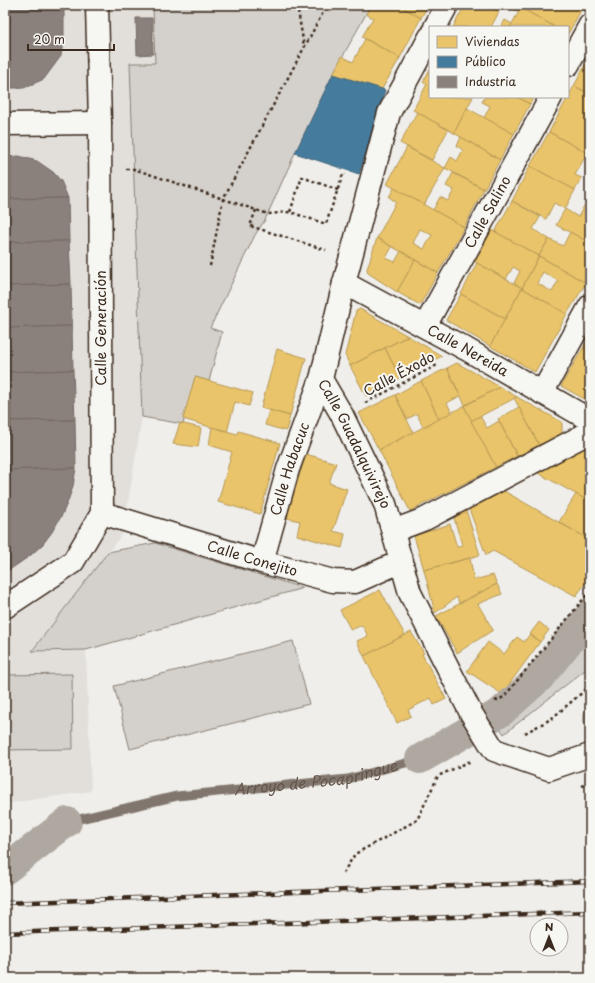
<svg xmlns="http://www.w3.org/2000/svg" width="595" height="983" font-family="'Playpen Sans',sans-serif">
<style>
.built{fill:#e2dfdb}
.green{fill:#d4d1cc;stroke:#887e75}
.homes{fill:#e9c46a;stroke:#b59653;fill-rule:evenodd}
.public{fill:#457b9d;stroke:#426377}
.industry{fill:#8a817c;stroke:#726760}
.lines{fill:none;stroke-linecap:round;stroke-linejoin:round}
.stream{stroke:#81766d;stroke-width:9}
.canal{stroke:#afa8a1;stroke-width:30}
.minor-casing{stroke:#3b2a1e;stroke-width:25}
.path{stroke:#3b2a1e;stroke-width:2.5;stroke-dasharray:3 3;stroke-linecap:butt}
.minor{stroke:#f6f6f2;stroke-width:22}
.rail-casing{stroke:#3b2a1e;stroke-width:4.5}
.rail{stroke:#f6f6f2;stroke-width:3;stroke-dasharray:9;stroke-linecap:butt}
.labels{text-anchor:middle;stroke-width:4;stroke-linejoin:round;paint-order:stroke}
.street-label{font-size:14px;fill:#3b2a1e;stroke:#f6f6f2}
.water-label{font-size:15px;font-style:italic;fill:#64564c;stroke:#f6f6f2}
</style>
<rect width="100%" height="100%" fill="#efeeea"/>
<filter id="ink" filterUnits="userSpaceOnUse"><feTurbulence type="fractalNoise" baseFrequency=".025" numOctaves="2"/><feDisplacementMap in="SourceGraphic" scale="8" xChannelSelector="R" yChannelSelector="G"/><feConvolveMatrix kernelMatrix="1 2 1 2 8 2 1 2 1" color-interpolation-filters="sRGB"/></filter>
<g filter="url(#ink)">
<path class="built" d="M5,5h148l2,58h-24l11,354 -19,116 -91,118 54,-1 5,141 -86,13z"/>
<g class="green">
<path d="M153,5h218l-38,69 -38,79 -30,67 -10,15 -45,93 12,4 -13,49 -14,-4 -12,47 -41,-7 -12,-354h25z"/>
<path d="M155,543l148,45 -217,62 -54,1 76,-99z"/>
<path d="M590,635v31l-86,68 -6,-9 56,-47z"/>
<path d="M293,641l16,63 -179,45 -16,-63z"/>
<path d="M72,674l1,75 -68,1v-75z"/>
<path d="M590,701v24h-6v-11z"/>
</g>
<g class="homes">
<path d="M371,5h28l22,13 -21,40 -38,-21 11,-19 -7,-4z"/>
<path d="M399,5h29l-7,13z"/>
<path d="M465,5h22l12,7 -8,15h-38z"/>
<path d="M487,5h13l-3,6z"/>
<path d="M512,5h11l-4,7 -9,-5z"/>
<path d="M523,5h61l-16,29v-7h-13l-34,-19z"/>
<path d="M521,8l34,19h-45z"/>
<path d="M505,20l7,4 -2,3h-9z"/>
<path d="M365,39l35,19 -18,31 -49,-15 9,-18 11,6z"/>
<path d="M590,56v38l-16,-8z"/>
<path d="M430,69v28h43l-19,36 -41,-23 14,-26 -4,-2z"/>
<path d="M574,86l16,8 -1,60 -40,-22z"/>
<path d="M485,97h32l13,7 -16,30 -30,-16 6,-12 -8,-4z"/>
<path d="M517,97h17l-4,7z"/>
<path d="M467,108l47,26 -14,26 -46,-27z"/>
<path d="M417,112l31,18 -16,30 -32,-17z"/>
<path d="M549,132l38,21 -12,22 7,3 -7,12 -45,-24z"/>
<path d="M461,137l39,23 -16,29 -39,-21 6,-11 6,4 6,-11 -6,-4z"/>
<path d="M407,147l38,21 -21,37 -37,-21z"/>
<path d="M590,164v11l-5,-3z"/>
<path d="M530,166l45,24 -10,19 -11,-6 -8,16 -34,-18z"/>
<path d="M453,173l31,16 -20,38 -31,-17 7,-13 8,4 6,-11 -8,-4z"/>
<path d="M394,188l70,39 -26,46 -61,-35 19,-36 -7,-5zM420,229l12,6 -8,14 -11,-6z"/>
<path d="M589,197l1,2v44l-34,-18 9,-16 13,8z"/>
<path d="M512,201l28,16 -7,12 16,10 -10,17 -44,-24z"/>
<path d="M492,230l47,26 -17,32 -8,-5 6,-12 -7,-4 -7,12 -31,-17z"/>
<path d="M570,232l20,11v31l-4,9 -47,-27 10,-17 14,7z"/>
<path d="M377,238l15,9 -6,11 9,4 6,-11 14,9 -18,32 -29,-19 -1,-4z"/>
<path d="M539,256l47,27 -19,31 -45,-26zM543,272l15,9 -6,11 -15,-9z"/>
<path d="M415,260l23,13 -18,32 -23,-13z"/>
<path d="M477,263l45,25 -17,31 -44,-25z"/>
<path d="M522,288l45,26 -32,58 -45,-26z"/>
<path d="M461,294l44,25 -15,27 -44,-26z"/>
<path d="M360,309l48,27 -58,30 -5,-11 11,-44z"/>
<path d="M590,335v17l-7,-4z"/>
<path d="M408,336l34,20 -42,22 -15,-30z"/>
<path d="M385,348l15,30 -34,18 -16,-30z"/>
<path d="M583,348l7,4v50l-29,-16z"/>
<path d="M277,349l29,9 -16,58 -29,-8z"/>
<path d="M457,363l20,11 23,13 -35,18 -18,-37z"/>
<path d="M447,368l13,28 -13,7 5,10 -13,6 -18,-38z"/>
<path d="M195,377l58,16 -4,13 -14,-4 -8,30 -44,-13z"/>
<path d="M421,381l18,38 -16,8 -6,-13 -10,5 -12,-24z"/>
<path d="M500,387l17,10 -46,24 -7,-15z"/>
<path d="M395,395l18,37 -34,18 -20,-37z"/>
<path d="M517,397l45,25v12l-23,11 -25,-47z"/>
<path d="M464,406l32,61 -86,44 -31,-61z"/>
<path d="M519,407l20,38 -22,11 -19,-37z"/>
<path d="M269,410l21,6 -4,15 -21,-6z"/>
<path d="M480,416l7,12 12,-7 18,35 -21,11 -25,-46z"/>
<path d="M180,423l21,5 -3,19 -25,-3z"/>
<path d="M212,427l25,7 1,-3 42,12 -20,71 -42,-12 14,-50 -23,-7z"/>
<path d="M590,445v57l-52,-29 31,-17z"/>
<path d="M306,454l30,9 -7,20 18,6 -14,42 12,3 -3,14 -45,-13 3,-14 -14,-3z"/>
<path d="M504,491l86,49v37l-14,19 -83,-45 -7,4 -17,-46z"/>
<path d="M576,494l14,8v38l-31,-18z"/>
<path d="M466,510l14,45 -56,15 -10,-34 36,-12 7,23 5,-2 -8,-27z"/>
<path d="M470,558l4,22 19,-5 4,9 -38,19 -2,-6 -22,16 -11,-43z"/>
<path d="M497,584l5,10 -24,10 15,26 -36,23 -21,-37z"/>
<path d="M380,590l25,45 -41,21 -7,-15 11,-5 -6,-11 -11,5 -11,-20z"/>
<path d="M539,622l10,8 -9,12 -10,-8z"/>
<path d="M411,632l13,21 -2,1 24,45 -12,6 -3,-7 -23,12 3,6 -14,7 -33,-67z"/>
<path d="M530,634l10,8 -38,52 -35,-23 21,-29 16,12 13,-17 7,5z"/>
</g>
<path class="public" d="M333,74l52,16 -26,84 -64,-21z"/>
<g class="industry">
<path d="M5,5h59v30l-3,21 -17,23 -20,9h-19z"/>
<path d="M136,18h16l1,36 -16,1z"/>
<path d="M19,156l18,5 16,11 8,9 7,17 -63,1v-42z"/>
<path d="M68,198l1,43 -64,1v-43z"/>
<path d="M69,241l2,43 -66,2v-44z"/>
<path d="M71,284l1,42 -67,2v-42z"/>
<path d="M72,326l1,44 -68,2v-44z"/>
<path d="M73,370l2,50 -70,1v-49z"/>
<path d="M75,420l1,48 -71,2v-49z"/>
<path d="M76,468l-3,18 -5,15 -6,14 -10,17 -9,12 -12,11 -26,18v-103z"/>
</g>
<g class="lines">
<path class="stream" id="s1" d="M67,822l110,-26 171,-17 72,-20"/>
<g class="canal">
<path d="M420,759l81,-47 39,-35 50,-62"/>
<path d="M5,870l62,-48"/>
</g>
<defs>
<g id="minor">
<path d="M435,27l12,-22"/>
<path id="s2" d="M430,37l-41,76 -45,170 -23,96 21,36 43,89 25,89 61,120 23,37 55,19 41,-14"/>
<path d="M568,65l22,-40"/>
<path d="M5,124l95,-1"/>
<path id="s3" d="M344,283l122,66 124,71"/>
<path id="s4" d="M425,326l126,-229"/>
<path d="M542,393l48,-87"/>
<path id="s5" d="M102,513l160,49 71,19 22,1 47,-21"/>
<path d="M393,531l32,-12 165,-87"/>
<path id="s6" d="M262,562l26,-93 33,-90"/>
<path d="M5,607l68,-45 29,-49 -2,-390 -3,-118"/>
</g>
</defs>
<use href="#minor" class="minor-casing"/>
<g class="path">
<path d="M297,5l7,41"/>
<path d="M126,169h8l134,45 22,-2"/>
<path d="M338,190l-36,-13 -12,35 36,12 17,-50 2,1"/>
<path d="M256,210l-6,16 76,24"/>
<path d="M210,266l13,-67 104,-194"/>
<path d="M365,403l74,-39"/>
<path d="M495,701l9,-4 86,-106"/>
<path d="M525,733l26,-14 39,-33"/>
<path d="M582,785l8,4"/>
<path d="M343,873l12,-19 62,-34 21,-44 33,-15"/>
</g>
<use href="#minor" class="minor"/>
<defs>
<g id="rail">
<path d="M5,903l585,-22"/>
<path d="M5,933l585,-21"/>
<path d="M534,978l56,-2"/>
</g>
</defs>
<use href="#rail" class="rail-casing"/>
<use href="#rail" class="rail"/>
</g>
</g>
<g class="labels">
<g class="street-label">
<text dy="5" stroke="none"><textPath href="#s4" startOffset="130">Calle Salino</textPath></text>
<text transform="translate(101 328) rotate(-90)" y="5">Calle Generación</text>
<text dy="5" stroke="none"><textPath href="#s3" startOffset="141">Calle Nereida</textPath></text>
<text transform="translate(399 374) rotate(-28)" y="5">Calle Éxodo</text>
<text dy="5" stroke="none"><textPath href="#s2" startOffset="434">Calle Guadalquivirejo</textPath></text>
<text dy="5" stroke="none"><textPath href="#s6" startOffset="97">Calle Habacuc</textPath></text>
<text dy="5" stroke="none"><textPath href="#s5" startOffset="157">Calle Conejito</textPath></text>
</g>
<g class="water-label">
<text dy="5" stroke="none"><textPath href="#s1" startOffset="253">Arroyo de Pocapringue</textPath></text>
</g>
</g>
<rect width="595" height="983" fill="none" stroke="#f6f6f2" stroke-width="20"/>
<rect x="10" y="10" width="575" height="963" fill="none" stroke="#3b2a1e" stroke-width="1.5" filter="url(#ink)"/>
<rect x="429" y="26" width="140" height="72" fill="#f6f6f2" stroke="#aba49d"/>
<rect x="437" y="36" width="20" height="12" fill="#e9c46a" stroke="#aba49d"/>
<text x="465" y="46" font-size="12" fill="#3b2a1e">Viviendas</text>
<rect x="437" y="56" width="20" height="12" fill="#457b9d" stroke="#aba49d"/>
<text x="465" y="66" font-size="12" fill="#3b2a1e">Público</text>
<rect x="437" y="76" width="20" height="12" fill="#8a817c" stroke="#aba49d"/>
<text x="465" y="86" font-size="12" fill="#3b2a1e">Industria</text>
<g transform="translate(549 937)"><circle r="19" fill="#f6f6f2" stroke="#aba49d"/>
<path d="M0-3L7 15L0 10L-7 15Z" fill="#3b2a1e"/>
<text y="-6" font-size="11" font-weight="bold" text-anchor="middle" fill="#3b2a1e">N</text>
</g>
<path d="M28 44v6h86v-6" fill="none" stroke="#3b2a1e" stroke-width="2"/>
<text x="34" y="44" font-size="12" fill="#3b2a1e" stroke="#f6f6f2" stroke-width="3" paint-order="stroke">20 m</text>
</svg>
